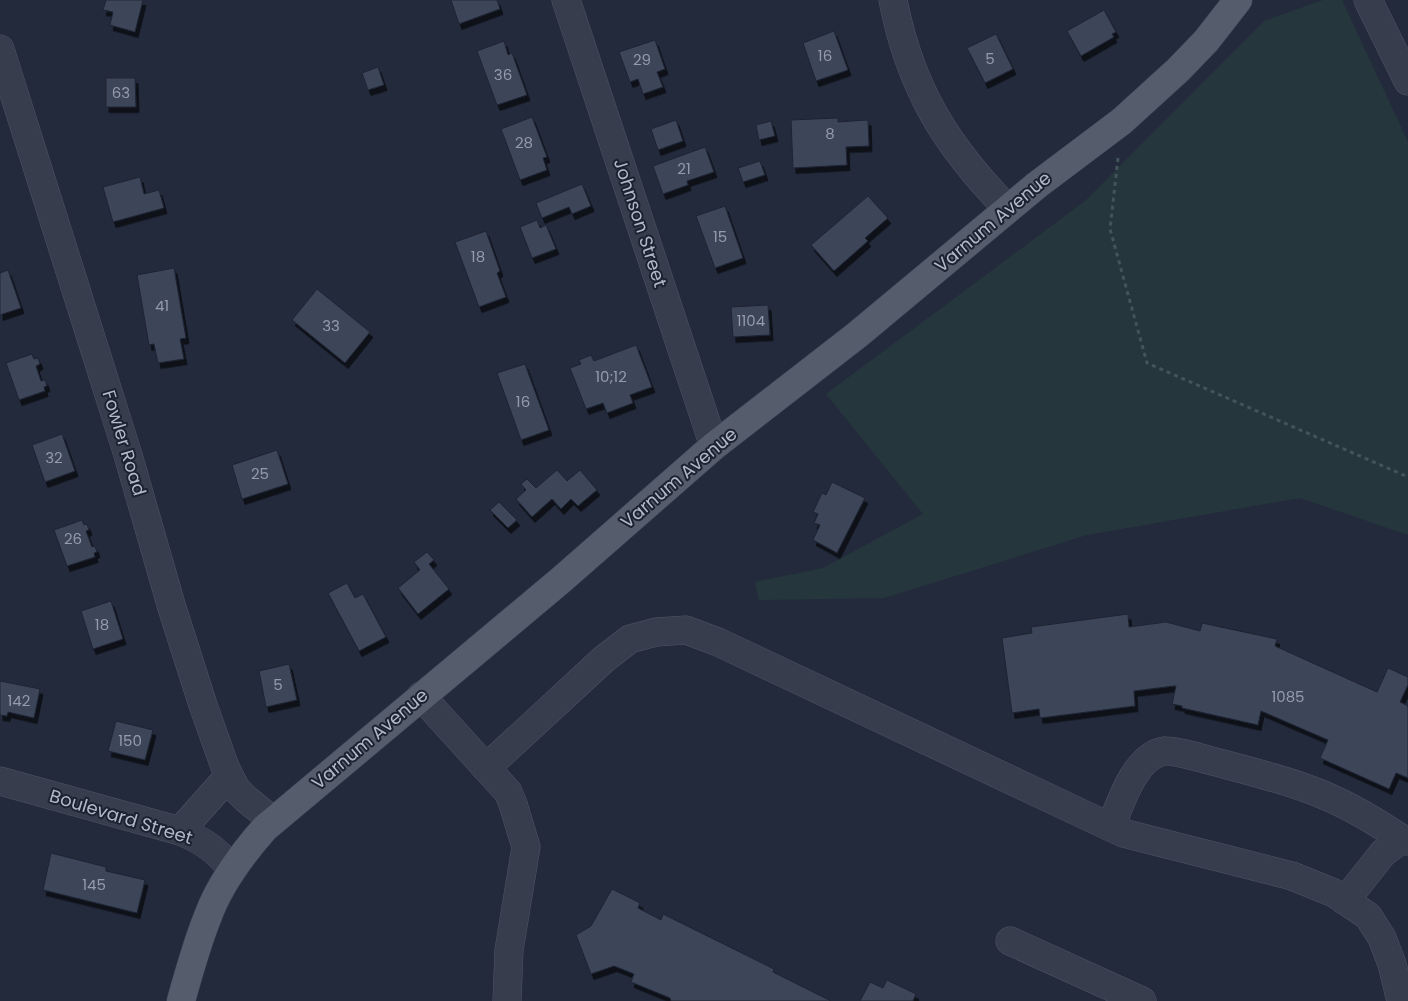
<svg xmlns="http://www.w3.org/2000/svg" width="1408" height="1001" font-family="Poppins,sans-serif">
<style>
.green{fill:#25373d}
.building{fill:#3c4559;stroke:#1e2433;filter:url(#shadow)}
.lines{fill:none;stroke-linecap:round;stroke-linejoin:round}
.minor-casing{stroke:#4f5564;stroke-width:29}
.major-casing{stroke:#404655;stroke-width:29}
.path{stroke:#43545a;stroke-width:3;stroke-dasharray:4 4;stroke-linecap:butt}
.minor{stroke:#373d4c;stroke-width:28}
.major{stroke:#555c6c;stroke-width:28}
.labels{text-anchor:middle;stroke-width:4;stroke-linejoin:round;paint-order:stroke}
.number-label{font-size:15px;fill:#949bac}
.street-label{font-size:18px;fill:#b2b8c7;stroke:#1c2231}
</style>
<defs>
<filter id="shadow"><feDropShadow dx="3" dy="5.5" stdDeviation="0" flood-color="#0009"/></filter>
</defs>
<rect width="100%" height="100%" fill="#232a3c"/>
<path class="green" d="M1323,0h19l66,142v393l-108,-37 -213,37 -203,63 -125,2 -4,-18 68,-14 100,-54 -97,-120 259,-193 179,-180z"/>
<g class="building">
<path d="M106,0h37l-8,32 -25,-7 3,-13 -10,-2z"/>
<path d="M451,0h46l3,9 -41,15z"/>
<path d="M1104,10l12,22 -4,2 2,3 -33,19 -14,-25z"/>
<path d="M834,31l14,39 -32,11 -13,-38z"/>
<path d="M996,34l17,35 -28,14 -18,-35z"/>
<path d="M655,40l10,29 -8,3 6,15 -20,7 -5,-15 -8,3 -11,-30z"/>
<path d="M504,41l4,14 4,-2 15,42 -30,10 -20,-54z"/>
<path d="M378,67l6,18 -16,5 -6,-17z"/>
<path d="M106,78h29l1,29h-30z"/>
<path d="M532,117l15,40 -4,1 4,12 -27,10 -19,-51z"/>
<path d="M838,118v4l30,-2 1,26 -23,1 1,18 -54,3 -2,-48z"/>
<path d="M676,120l7,21 -25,9 -7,-21z"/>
<path d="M771,121l4,15 -16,4 -3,-15z"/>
<path d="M705,147l9,25 -27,9 1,4 -25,9 -10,-28z"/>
<path d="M760,161l5,14 -22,7 -5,-14z"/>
<path d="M140,177l4,17 15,-4 5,18 -51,14 -10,-35z"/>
<path d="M582,184l9,22 -19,8 -3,-7 -27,11 -6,-15z"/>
<path d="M868,196l20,22 -23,20 3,3 -34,30 -23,-26z"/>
<path d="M725,206l18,52 -28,10 -19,-52z"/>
<path d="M537,220l3,8 6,-3 10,24 -24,9 -12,-31z"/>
<path d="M486,231l14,40 -3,2 9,24 -27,10 -24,-65z"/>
<path d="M174,268l12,70 -6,1 4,20 -26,4 -4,-19 -5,1 -12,-70z"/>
<path d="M8,270l13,38 -21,7v-42z"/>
<path d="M317,289l53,43 -25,31 -53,-43z"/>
<path d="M768,305l2,30 -37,2 -2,-30z"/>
<path d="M636,345l16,42 -22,8 3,8 -26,10 -4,-10 -17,6 -16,-41 11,-4 -2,-4 12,-5 3,6z"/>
<path d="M32,354l2,5 4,-1 2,6 -4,2 5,15 4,-1 2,6 -3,1 1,4 -26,9 -13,-37z"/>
<path d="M525,364l24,66 -28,10 -24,-67z"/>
<path d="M62,434l13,37 -30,11 -13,-37z"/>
<path d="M277,450l11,34 -46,15 -10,-34z"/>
<path d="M557,470l10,11 13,-11 17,20 -19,16 -7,-7 -10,10 -9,-10 -20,18 -16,-18 10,-9 -5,-6 6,-5 9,9z"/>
<path d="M832,482l33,16 -28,55 -24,-13 7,-15 -6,-2 4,-9 -5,-2 9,-19 4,2z"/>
<path d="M499,502l18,18 -9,8 -18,-18z"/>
<path d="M82,520l2,5 3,-1 2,6 -3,1 6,16 3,-1 2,6 -3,1 1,4 -28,9 -13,-36z"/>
<path d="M427,552l7,8 -5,4 20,25 -31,25 -20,-26 22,-18 -6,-8z"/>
<path d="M347,583l8,15 8,-4 23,43 -27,14 -31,-58z"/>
<path d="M111,601l12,38 -30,10 -12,-38z"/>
<path d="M1128,614l1,13 37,-5 34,9 2,-8 75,16 -2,7 102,46 11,-24 20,9v8l-8,17 8,4v72l-12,-5 -7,16 -69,-31 8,-18 -67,-29 -3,14 -76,-17v-2l-10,-2 4,-18h-2l-40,5 1,15 -95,12 -1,-9 -27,4 -10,-75 30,-5 -1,-6z"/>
<path d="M289,664l8,36 -31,7 -7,-36z"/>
<path d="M0,681l40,8 -6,29 -26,-6 -1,4 -7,-1z"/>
<path d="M116,721l37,9 -8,30 -37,-9z"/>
<path d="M51,853l55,14v4l39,9 -8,33 -94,-23z"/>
<path d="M612,889l28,14 -2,5 23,12 2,-6 111,55 -1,3 58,29h-160l-1,-3 -39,-16 3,-8 -20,-8 -23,8 -15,-39 15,-9z"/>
<path d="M887,980l29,14 -3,7h-53l10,-19 13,6z"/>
</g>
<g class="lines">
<defs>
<g id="minor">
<path d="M566,0l148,446"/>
<path d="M893,0c17,88 53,146 115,209"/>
<path d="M1368,0l40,81"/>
<path d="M0,49l128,406 44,153 31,97 22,62 11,22 10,10 27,22"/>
<path d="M421,696l87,96 5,12 13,43 -17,103 -2,51"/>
<path d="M486,768l118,-109 26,-20 26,-7 30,-2 32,12 405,191 169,43 42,17 34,23 14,22 10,26 9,37"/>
<path d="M0,781l180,50c26,11 34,18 53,38"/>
<path d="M1111,827c9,-23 24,-71 53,-76 12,-1 36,7 48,10 34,9 67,17 99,29 33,12 63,30 91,49"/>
<path d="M180,831l49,-55"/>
<path d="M1345,901l38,-48 19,-14 6,2"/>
<path d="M1010,941l132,60"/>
</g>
<path id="major" d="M181,1001c8,-29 16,-58 27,-85 12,-33 34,-62 57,-88l296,-248 153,-134 143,-111 180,-150 85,-64 56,-51 28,-29 32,-41"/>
</defs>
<use href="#minor" class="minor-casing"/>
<use href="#major" class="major-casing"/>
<path class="path" d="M1118,158l-8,71 37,134 261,114"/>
<use href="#minor" class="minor"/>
<use href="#major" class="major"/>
</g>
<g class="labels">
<g class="number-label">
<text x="825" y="61">16</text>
<text x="990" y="64">5</text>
<text x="642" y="65">29</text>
<text x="503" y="80">36</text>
<text x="121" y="98">63</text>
<text x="830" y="139">8</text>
<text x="524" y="148">28</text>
<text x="684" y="174">21</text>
<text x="720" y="242">15</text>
<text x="478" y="262">18</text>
<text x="162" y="311">41</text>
<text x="751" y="326">1104</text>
<text x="331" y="331">33</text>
<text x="611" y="382">10;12</text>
<text x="523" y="407">16</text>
<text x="54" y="463">32</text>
<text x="260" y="479">25</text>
<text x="73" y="544">26</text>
<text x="102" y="630">18</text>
<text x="278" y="690">5</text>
<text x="1288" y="702">1085</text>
<text x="19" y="706">142</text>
<text x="130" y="746">150</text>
<text x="94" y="890">145</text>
</g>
<g class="street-label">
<text transform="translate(993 222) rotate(-40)" y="6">Varnum Avenue</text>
<text transform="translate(640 223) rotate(72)" y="6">Johnson Street</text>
<text transform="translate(124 443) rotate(73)" y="6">Fowler Road</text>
<text transform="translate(679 478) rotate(-40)" y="6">Varnum Avenue</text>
<text transform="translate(370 739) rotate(-40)" y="6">Varnum Avenue</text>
<text transform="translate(121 817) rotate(17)" y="6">Boulevard Street</text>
</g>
</g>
</svg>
